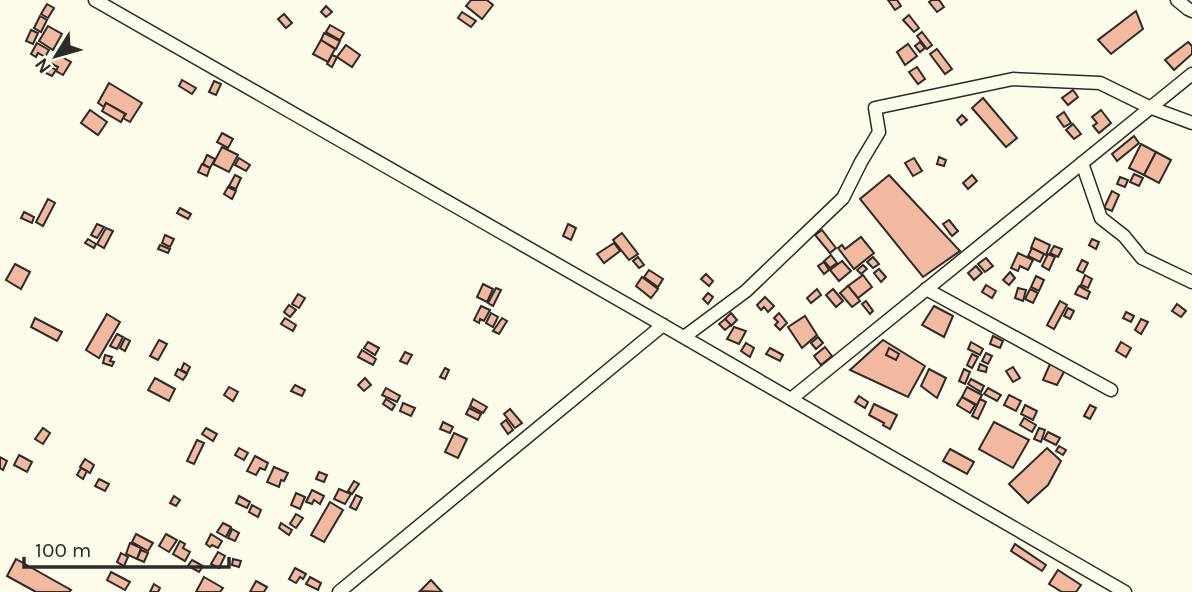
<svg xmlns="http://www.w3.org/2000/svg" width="1192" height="592" font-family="Karla,sans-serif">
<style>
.building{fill:#f2b8a0;stroke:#2b2b2b;stroke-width:2}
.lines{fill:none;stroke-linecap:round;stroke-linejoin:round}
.street-casing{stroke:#2b2b2b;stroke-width:15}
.street{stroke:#fdfbea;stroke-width:12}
</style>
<rect width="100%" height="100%" fill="#fdfbea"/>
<g class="building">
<path d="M471,0h16l6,5 -11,14 -16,-13z"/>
<path d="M888,0h9l4,6 -6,4z"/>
<path d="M932,0h7l5,7 -7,5 -8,-10z"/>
<path d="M47,4l7,4 -6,10 -7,-4z"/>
<path d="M326,6l6,6 -6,5 -5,-5z"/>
<path d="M1136,11l7,18 -32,25 -13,-14z"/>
<path d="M462,12l14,9 -5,6 -13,-9z"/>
<path d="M284,14l8,9 -6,5 -8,-9z"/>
<path d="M909,15l10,13 -5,4 -11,-12z"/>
<path d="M40,16l7,4 -6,12 -7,-4z"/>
<path d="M330,25l14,8 -4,7 -14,-8z"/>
<path d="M48,26l14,8 -9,16 -14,-9z"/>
<path d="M31,30l7,3 -5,11 -7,-3z"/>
<path d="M922,32l10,13 -5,4 -10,-13z"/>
<path d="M324,33l16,8 -4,8 -15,-9z"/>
<path d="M321,40l14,9 -7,13 -15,-8z"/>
<path d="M920,42l5,6 -5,4 -5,-6z"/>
<path d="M1188,42l4,4v8l-18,16 -9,-10z"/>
<path d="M37,43l12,7 -4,7 -7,-4 -2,4 -5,-3z"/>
<path d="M908,44l9,12 -12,9 -8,-13z"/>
<path d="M346,45l14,10 -8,12 -15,-10z"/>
<path d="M937,49l15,20 -7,5 -15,-20z"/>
<path d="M55,53l16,9 -8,13 -7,-4 2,-4 -8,-4z"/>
<path d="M332,55l5,2 -5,10 -5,-3z"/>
<path d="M48,65l8,5 -4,6 -8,-4z"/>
<path d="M917,67l8,12 -7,5 -9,-12z"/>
<path d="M182,80l14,8 -4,6 -13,-8z"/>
<path d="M214,81l7,3 -5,11 -7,-3z"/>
<path d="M109,83l33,20 -12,19 -7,-4 3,-4 -20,-11 -2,4 -6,-4z"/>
<path d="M1073,90l5,7 -10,8 -6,-7z"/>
<path d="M983,98l34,40 -11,9 -34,-39z"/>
<path d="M106,103l19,11 -4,8 -19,-11z"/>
<path d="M90,110l17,12 -9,13 -17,-12z"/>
<path d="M1101,110l10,13 -12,10 -6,-7 4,-3 -5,-6z"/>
<path d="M1064,112l7,11 -7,4 -7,-10z"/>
<path d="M962,115l5,5 -6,5 -4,-5z"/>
<path d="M1073,124l8,10 -7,5 -8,-9z"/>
<path d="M222,133l11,6 -5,9 -11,-6z"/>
<path d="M1134,136l5,7 -22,18 -5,-7z"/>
<path d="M1141,144l15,8 -12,23 -15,-7z"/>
<path d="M222,147l16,8 -9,17 -16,-8z"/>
<path d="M1156,152l15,8 -12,23 -15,-8z"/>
<path d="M207,155l8,4 -5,9 -7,-4z"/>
<path d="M939,157l7,3 -2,6 -7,-2z"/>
<path d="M239,158l11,7 -4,6 -11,-6z"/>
<path d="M914,158l8,13 -9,5 -8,-13z"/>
<path d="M202,164l8,4 -3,8 -9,-4z"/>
<path d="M1134,174l9,4 -4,8 -9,-4z"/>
<path d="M235,175l6,3 -5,11 -7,-3z"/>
<path d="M889,175l71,76 -37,26 -63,-78z"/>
<path d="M972,175l5,6 -9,8 -5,-6z"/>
<path d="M1120,177l8,3 -3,7 -8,-3z"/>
<path d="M228,187l8,4 -4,8 -8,-5z"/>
<path d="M1112,191l7,4 -7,16 -8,-3z"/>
<path d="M48,199l7,4 -12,23 -7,-4z"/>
<path d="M180,208l11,6 -3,5 -11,-6z"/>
<path d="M24,212l10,5 -2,6 -11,-5z"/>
<path d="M949,220l9,11 -6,5 -9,-12z"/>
<path d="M97,224l7,3 -7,11 -6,-3z"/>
<path d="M568,224l8,4 -5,12 -8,-4z"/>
<path d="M106,228l7,3 -9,17 -7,-4z"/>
<path d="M822,230l14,18 -6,5 -15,-18z"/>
<path d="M622,233l16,21 -9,6 -16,-20z"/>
<path d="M165,235l9,4 -4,8 -8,-4z"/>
<path d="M861,237l13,16 -20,16 -16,-21 4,-3 3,4z"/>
<path d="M1035,238l15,7 -4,10 -15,-7z"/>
<path d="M88,239l8,5 -2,4 -9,-5z"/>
<path d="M1092,239l7,3 -3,7 -7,-4z"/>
<path d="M614,243l6,8 -16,12 -7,-9z"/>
<path d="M160,245l10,4 -2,4 -10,-4z"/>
<path d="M1054,246l8,3 -4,8 -8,-4z"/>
<path d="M1032,248l12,6 -4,8 -12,-6z"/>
<path d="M1018,253l15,7 -5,10 -8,-4 -2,5 -7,-3z"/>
<path d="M1048,254l7,3 -6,13 -7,-4z"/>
<path d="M831,255l6,8 -7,5 -6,-7z"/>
<path d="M638,257l6,8 -5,3 -6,-7z"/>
<path d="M873,257l6,7 -6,4 -6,-6z"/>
<path d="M986,258l7,8 -8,6 -7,-8z"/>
<path d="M1082,260l6,3 -5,10 -6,-3z"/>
<path d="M842,261l9,10 -12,10 -9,-11z"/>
<path d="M824,262l5,8 -5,4 -6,-8z"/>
<path d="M15,264l15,8 -9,17 -15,-9z"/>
<path d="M863,265l4,4 -6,5 -4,-4z"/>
<path d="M976,266l6,7 -8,7 -6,-7z"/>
<path d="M879,269l7,8 -5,5 -7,-9z"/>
<path d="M649,270l14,9 -5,8 -14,-10z"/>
<path d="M1010,272l5,6 -6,7 -6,-5z"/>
<path d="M706,274l7,7 -4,5 -8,-7z"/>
<path d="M863,275l9,12 -14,11 -10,-12z"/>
<path d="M1085,275l7,4 -4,9 -7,-3z"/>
<path d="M1036,276l8,4 -5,11 -8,-4z"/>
<path d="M642,277l16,12 -7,9 -15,-12z"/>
<path d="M483,284l10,5 -6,13 -10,-5z"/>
<path d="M986,285l10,6 -4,7 -10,-6z"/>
<path d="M848,286l12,15 -8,6 -12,-14z"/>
<path d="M1079,286l11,6 -3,7 -12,-5z"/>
<path d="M496,288l5,2 -8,16 -5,-3z"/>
<path d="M1018,288l8,2 -3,11 -8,-3z"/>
<path d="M817,289l4,6 -10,8 -4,-5z"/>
<path d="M833,289l10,12 -7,6 -10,-12z"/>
<path d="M1030,289l8,4 -5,10 -8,-4z"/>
<path d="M708,293l5,4 -5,7 -5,-5z"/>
<path d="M298,294l7,4 -6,10 -7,-4z"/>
<path d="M765,297l9,9 -6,6 -4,-5 -3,3 -4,-5z"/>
<path d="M866,301l7,10 -3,3 -8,-10z"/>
<path d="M1060,301l7,4 -13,24 -7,-4z"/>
<path d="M1177,304l9,7 -5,6 -9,-6z"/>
<path d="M289,305l7,5 -6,7 -6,-5z"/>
<path d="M481,306l9,4 -6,11 -4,-2 -1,4 -5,-3z"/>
<path d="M934,306l19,10 -9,21 -22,-12z"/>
<path d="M1068,308l6,3 -4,8 -6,-3z"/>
<path d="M1126,312l8,4 -3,6 -8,-4z"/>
<path d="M491,313l7,4 -5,10 -7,-4z"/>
<path d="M731,313l6,7 -6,6 -6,-7z"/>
<path d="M779,313l8,10 -7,7 -5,-5 3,-3 -4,-4z"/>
<path d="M107,314l13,8 -21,36 -13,-8z"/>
<path d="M805,316l12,19 -15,13 -14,-21z"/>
<path d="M35,318l27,14 -5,9 -26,-14z"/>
<path d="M285,318l11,7 -3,6 -12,-7z"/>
<path d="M502,318l5,3 -8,13 -6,-3z"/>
<path d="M725,319l6,6 -6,5 -6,-6z"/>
<path d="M1141,319l7,3 -7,12 -6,-4z"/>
<path d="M734,327l12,4 -7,13 -12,-5z"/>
<path d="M117,334l6,3 -6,12 -7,-3z"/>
<path d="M993,336l10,5 -3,7 -10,-4z"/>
<path d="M818,337l5,6 -7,6 -5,-6z"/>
<path d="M125,338l5,3 -5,10 -5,-3z"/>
<path d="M159,340l8,4 -9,16 -8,-4z"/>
<path d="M883,340l42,26 -17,31 -58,-27z"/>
<path d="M368,342l11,6 -4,7 -11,-7z"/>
<path d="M971,342l12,7 -3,6 -12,-6z"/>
<path d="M1121,342l10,6 -5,9 -10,-6z"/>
<path d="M746,343l8,5 -4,9 -9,-6z"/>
<path d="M825,347l7,9 -11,9 -7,-9z"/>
<path d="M770,348l13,7 -3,6 -14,-7z"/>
<path d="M889,348l10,6 -3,6 -10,-5z"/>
<path d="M362,350l14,9 -3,6 -15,-8z"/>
<path d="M405,352l7,3 -5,9 -7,-3z"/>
<path d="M986,353l6,3 -4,8 -6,-3z"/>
<path d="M972,354l6,3 -6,11 -5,-3z"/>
<path d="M105,355l7,2 -2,4 4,1 -2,4 -9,-3z"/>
<path d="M184,363l6,4 -3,6 -6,-3z"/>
<path d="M980,364l7,3 -1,5 -8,-2z"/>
<path d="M1050,364l15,6 -8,15 -14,-5z"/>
<path d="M1013,367l7,11 -7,4 -7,-11z"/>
<path d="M445,368l4,2 -4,9 -5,-2z"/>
<path d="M178,369l9,5 -4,6 -8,-5z"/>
<path d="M929,369l17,9 -9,20 -16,-12z"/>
<path d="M964,369l6,3 -5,12 -6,-3z"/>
<path d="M155,378l20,11 -6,12 -21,-11z"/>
<path d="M365,378l6,7 -7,6 -6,-6z"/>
<path d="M971,379l13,7 -3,6 -13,-8z"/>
<path d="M295,385l10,5 -3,6 -11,-5z"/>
<path d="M229,387l9,5 -5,9 -9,-6z"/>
<path d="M967,387l15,8 -5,10 -15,-8z"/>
<path d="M386,388l14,8 -3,6 -15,-7z"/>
<path d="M988,388l13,7 -4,6 -13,-7z"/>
<path d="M1009,395l12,6 -5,10 -12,-6z"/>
<path d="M859,396l9,6 -3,6 -10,-6z"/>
<path d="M962,397l13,8 -5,8 -13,-8z"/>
<path d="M386,399l9,6 -3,5 -9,-6z"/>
<path d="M473,399l14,8 -4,6 -13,-7z"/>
<path d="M980,399l6,3 -8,17 -6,-3z"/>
<path d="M403,403l12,5 -4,8 -11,-5z"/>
<path d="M874,404l23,11 -7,14 -7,-4 1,-2 -15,-8z"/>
<path d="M1025,405l12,6 -4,9 -12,-6z"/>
<path d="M1090,405l6,3 -6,11 -6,-3z"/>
<path d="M469,408l12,6 -3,6 -12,-6z"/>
<path d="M510,409l12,14 -7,5 -11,-14z"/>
<path d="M1024,418l12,7 -4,7 -12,-7z"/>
<path d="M506,420l7,10 -5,4 -7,-10z"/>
<path d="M443,422l10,5 -3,6 -10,-4z"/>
<path d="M994,422l35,18 -16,28 -34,-19z"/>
<path d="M43,428l7,5 -7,11 -8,-5z"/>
<path d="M206,428l11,6 -4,7 -11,-7z"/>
<path d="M1039,428l6,2 -4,12 -7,-3z"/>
<path d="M1048,432l12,6 -4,7 -12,-6z"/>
<path d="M454,433l13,6 -9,19 -13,-6z"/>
<path d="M197,440l7,3 -10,21 -7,-3z"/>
<path d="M1059,446l7,4 -3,5 -7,-4z"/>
<path d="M239,448l9,5 -4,7 -9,-5z"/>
<path d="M1047,448l14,13 -13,24 -20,18 -19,-19z"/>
<path d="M950,449l24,13 -7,12 -24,-13z"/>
<path d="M19,455l13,7 -5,10 -13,-7z"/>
<path d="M255,456l13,7 -3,7 -5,-2 -4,7 -9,-4z"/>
<path d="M0,457l7,4 -4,9 -3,-2z"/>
<path d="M85,459l9,6 -4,8 -10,-6z"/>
<path d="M274,467l14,6 -4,8 -3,-1 -2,7 -12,-5z"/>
<path d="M81,468l6,3 -4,8 -6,-4z"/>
<path d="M319,472l8,3 -3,7 -8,-3z"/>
<path d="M99,479l10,5 -4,7 -10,-5z"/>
<path d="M354,481l5,3 -7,10 -4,-3z"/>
<path d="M339,489l12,5 -6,10 -11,-5z"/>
<path d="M312,490l12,6 -4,8 -6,-4 -2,4 -6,-2z"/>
<path d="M296,493l9,4 -5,12 -9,-4z"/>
<path d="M356,495l6,3 -6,12 -6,-3z"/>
<path d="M174,496l6,4 -4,6 -6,-3z"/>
<path d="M239,496l11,6 -3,6 -11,-5z"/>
<path d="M330,502l13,8 -19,32 -13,-7z"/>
<path d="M252,505l9,5 -3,7 -9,-5z"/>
<path d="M296,514l7,4 -7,10 -6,-4z"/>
<path d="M223,523l8,4 -5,10 -9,-5z"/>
<path d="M281,523l11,7 -3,5 -10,-7z"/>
<path d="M232,529l7,4 -4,8 -7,-3z"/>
<path d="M136,534l17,9 -5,8 -16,-9z"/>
<path d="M166,534l11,6 -8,12 -10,-6z"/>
<path d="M211,534l11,7 -4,7 -6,-3 -2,2 -4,-3z"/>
<path d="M180,541l5,3 -2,4 7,4 -5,9 -12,-7z"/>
<path d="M130,543l11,5 -4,11 -11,-5z"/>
<path d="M1015,544l31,21 -4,6 -31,-20z"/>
<path d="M141,550l7,3 -4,9 -7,-3z"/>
<path d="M218,552l7,4 -6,12 -8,-4z"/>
<path d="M121,553l7,4 -4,9 -7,-4z"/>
<path d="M16,559l55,31 -2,2h-33l-29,-16z"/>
<path d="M233,559l8,2 -2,6 -7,-2z"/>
<path d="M192,560l11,6 -4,6 -11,-6z"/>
<path d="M295,568l11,6 -3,5 -3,-2 -4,6 -7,-4z"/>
<path d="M1058,570l23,15 -5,7h-14l-13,-8z"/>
<path d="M111,572l19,10 -5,8 -18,-10z"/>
<path d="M204,577l19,11 -3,4h-24z"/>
<path d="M310,577l11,6 -3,7 -12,-6z"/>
<path d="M431,580l11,12 -22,-1z"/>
<path d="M256,581l11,6 -3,5h-14z"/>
<path d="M154,584l6,4 -2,4h-8z"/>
</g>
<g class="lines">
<defs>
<g id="street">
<path d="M95,0l547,313 483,279"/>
<path d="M1177,0l11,9 4,2"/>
<path d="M1082,163l19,55 23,18 18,22 50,24"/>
<path d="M926,289l185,101"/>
<path d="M684,337l62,-46 97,-93 18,-36 18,-30 -4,-24 138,-29 87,4 49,24 43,16"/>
<path d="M791,399l401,-325"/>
<path d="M339,592l324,-267"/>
</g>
</defs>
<use href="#street" class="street-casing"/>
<use href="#street" class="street"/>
</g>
<g transform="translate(56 56) rotate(233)" stroke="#fdfbea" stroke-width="5" paint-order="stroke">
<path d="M0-5L12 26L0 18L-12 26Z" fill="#2b2b2b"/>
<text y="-10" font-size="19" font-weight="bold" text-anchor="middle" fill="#2b2b2b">N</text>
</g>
<path d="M24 557v10h205v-10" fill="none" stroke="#2b2b2b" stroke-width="3.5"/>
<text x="35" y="557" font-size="21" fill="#2b2b2b" stroke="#fdfbea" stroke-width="5" paint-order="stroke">100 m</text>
</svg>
